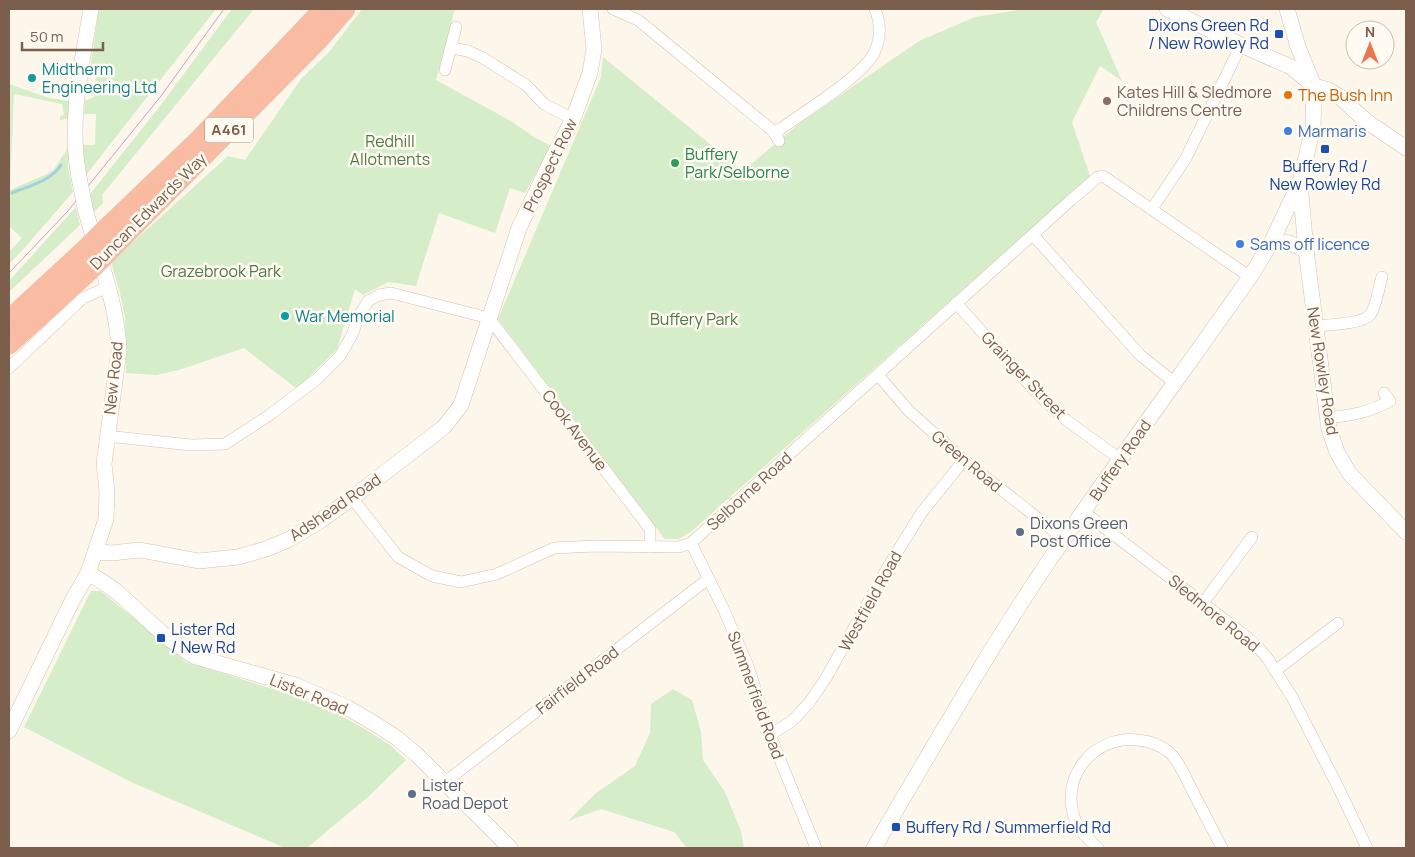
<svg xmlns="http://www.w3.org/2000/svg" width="1415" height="857" font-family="Manrope,sans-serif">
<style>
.green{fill:#d5edc8}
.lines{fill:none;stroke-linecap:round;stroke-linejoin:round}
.stream{stroke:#a3d0db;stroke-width:3}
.street-casing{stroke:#d2c0af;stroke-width:12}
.secondary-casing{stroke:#d5c0ad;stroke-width:16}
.highway-casing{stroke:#ddd5d0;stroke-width:21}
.street{stroke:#fff;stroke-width:11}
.secondary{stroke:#fff;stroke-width:15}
.highway{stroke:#f9bba1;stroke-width:20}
.tram{stroke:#bba7ca;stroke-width:1}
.secondary-bridge-casing{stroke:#d5c0ad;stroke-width:16;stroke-linecap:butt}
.highway-bridge-casing{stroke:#ddd5d0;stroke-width:21;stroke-linecap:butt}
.secondary-bridge{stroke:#fff;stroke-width:15}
.highway-bridge{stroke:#f9bba1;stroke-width:20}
.transit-dot{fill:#1a4fb4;stroke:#fffbf3;stroke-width:2}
.culture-dot{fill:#0f9aa8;stroke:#fffbf3;stroke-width:2}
.food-dot{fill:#e8710a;stroke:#fffbf3;stroke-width:2}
.education-dot{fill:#8d6e63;stroke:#fffbf3;stroke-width:2}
.shop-dot{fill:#3f7fe0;stroke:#fffbf3;stroke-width:2}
.leisure-dot{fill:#2e9e5b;stroke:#fffbf3;stroke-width:2}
.service-dot{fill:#5c6f8a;stroke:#fffbf3;stroke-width:2}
.labels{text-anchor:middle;stroke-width:5;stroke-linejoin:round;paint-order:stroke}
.shield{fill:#fffbf3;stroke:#a38d7e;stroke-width:1}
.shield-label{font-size:15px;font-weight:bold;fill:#7b5e4c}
.transit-label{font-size:16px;fill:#164399;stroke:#fffbf3;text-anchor:start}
.culture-label{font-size:16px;fill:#0d838f;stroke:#fffbf3;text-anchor:start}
.education-label{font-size:16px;fill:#785e54;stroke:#fffbf3;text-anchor:start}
.food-label{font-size:16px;fill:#c56008;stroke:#fffbf3;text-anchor:start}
.shop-label{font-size:16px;fill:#366cbe;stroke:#fffbf3;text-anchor:start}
.park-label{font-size:16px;fill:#4f7a40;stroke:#fffbf3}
.leisure-label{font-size:16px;fill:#27864d;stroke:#fffbf3;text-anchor:start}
.street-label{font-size:16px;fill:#7b5e4c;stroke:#fffbf3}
.service-label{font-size:16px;fill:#4e5e75;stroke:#fffbf3;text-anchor:start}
</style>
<rect width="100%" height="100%" fill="#fdf7eb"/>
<g class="green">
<path d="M99,9h117l-130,166 -3,-12v-18h12l1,-31h-12l1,-13 9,-4 2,-22 -6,-5z"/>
<path d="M232,9h22l-152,186 1,8 -9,9 -4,-18 67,-84z"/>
<path d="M362,9h93l-19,71 75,41 23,16 17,9 -26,47 -15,-5 -15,45 -56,-20 -23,73 -28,-4 -25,13 -8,-6 -18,60 -40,40 -53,-41 -65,22 -23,5 -30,-2 -1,-55 -5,-25 -9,-31 117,-106 17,4 56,-81 28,-27z"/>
<path d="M1025,9h79l-8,13 26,59 -22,-15 -28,56 18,54 -398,355 -13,8h-14l-167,-220 103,-242 2,-20 140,114 57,-48 119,-82 56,-24z"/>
<path d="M9,84l40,14 20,3v17l-9,2v-4l4,-1 -2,-11 -48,-10 -4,96 37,-16 7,-5 14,-21v19l5,25 -46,53 -18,19v-12l13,-14 -13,-12z"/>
<path d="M76,207l4,18 -71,67v-11z"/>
<path d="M91,591h10l85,71 106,33 43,18 30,16 25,16 16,15 -38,37 -61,51h-22l-152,-65 -109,-56z"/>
<path d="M673,689l19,11 9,32 2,28 22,32 16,39 3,17h-57l-13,-16 -73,-23 -33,12 27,-27 40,-28 15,-33 1,-29z"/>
</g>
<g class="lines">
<path class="stream" d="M12,193c17,-7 39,-12 49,-28"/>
<defs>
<g id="street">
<path d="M613,9l25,11 135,111 6,10"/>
<path d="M452,48l16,3 15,7 43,27 18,19 29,15"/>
<path d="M445,70l11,-43"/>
<path d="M773,131l6,-1c23,-17 83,-53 95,-77 7,-14 7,-29 1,-44"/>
<path d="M1152,209l34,-51 55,-113"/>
<path d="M1033,235l107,120 35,28"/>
<path d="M956,303l83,92 27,25 54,39"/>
<path d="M1315,326c13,-1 47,-2 55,-11 6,-7 9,-29 12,-38"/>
<path d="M9,368l74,-70 25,-11"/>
<path d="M878,375l31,36 55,49 100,79"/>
<path d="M1327,418c26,-3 40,-5 63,-17l-6,-8"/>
<path d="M106,436l85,9 34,-1 43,-28 49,-37 23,-23 12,-21 7,-19 9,-15 11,-6 12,-2 98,25 161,211v18"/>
<path d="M352,498l46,59 34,19 29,6 36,-8 57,-26 41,-2 84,1 12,-4 380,-343 27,-23 5,-1 147,101"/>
<path d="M1084,512l154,118 19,16 11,13 24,38 47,92 28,59"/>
<path d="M691,543l33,67 24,56 22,69 46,113"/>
<path d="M1203,603l49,-66"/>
<path d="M1275,671l63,-48"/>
<path d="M770,735l22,-14 17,-18 17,-25 63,-113 33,-53 42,-52"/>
<path d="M445,782l263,-203"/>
<path d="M1098,848c-8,-8 -18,-15 -22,-26 -18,-43 16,-87 62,-82 11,1 22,5 31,12 10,9 15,23 22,36 10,20 21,40 31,60"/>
</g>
<g id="secondary">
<path d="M1167,9l74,36 50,22 23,19 15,4 11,7 26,24 40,27"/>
<path d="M79,177c-11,-55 3,-114 12,-168"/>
<path d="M1300,184l6,66 23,179 8,23 12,21 57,59"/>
<path d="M1272,241l17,2 17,7"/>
<path d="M96,552l16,1 28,-3 59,11 39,-4 28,-8 24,-10 30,-18 32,-23 92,-71 17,-22 58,-177 31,-65 23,-44 17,-46 4,-24 -4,-40"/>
<path d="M88,573c10,6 21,12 29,19 26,23 49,48 79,65l99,28 53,23 24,14 25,16 20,17 93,93"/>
<path d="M9,731l63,-130 16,-28 18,-54 1,-27 -3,-28 15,-114c-2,-49 -22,-95 -34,-142"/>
<path d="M874,848c61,-104 121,-210 190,-309 61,-88 124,-174 186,-262l22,-36 28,-59 13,-54 1,-42 -16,-39 -11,-38"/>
</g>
<g id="highway">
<path d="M107,228l92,-88 125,-131"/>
<path d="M111,249l207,-209 27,-31"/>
<path d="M9,320l77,-71"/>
<path d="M9,344l82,-75"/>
</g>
</defs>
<use href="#street" class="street-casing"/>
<use href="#secondary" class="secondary-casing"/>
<use href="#highway" class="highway-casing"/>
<use href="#street" class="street"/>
<use href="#secondary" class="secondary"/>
<use href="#highway" class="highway"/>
<path class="tram" d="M9,273l58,-61 94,-116 63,-87"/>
<defs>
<path id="secondary-bridge" d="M79,177l6,31"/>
<g id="highway-bridge">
<path d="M86,249l21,-21"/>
<path d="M91,269l20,-20"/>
</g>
</defs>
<use href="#secondary-bridge" class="secondary-bridge-casing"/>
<use href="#highway-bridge" class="highway-bridge-casing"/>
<use href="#secondary-bridge" class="secondary-bridge"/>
<use href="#highway-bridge" class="highway-bridge"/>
</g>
<g class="transit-dot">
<rect x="1274" y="29" width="10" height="10" rx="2.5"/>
<rect x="1320" y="144" width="10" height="10" rx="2.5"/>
<rect x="156" y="633" width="10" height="10" rx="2.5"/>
<rect x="891" y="822" width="10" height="10" rx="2.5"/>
</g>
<g class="culture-dot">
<circle cx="32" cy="78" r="5"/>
<circle cx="285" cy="316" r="5"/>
</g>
<circle class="food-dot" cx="1288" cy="95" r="5"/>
<circle class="education-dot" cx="1107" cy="101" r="5"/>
<g class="shop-dot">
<circle cx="1288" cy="131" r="5"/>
<circle cx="1240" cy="244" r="5"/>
</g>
<circle class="leisure-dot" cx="675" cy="163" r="5"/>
<g class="service-dot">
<circle cx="1020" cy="532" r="5"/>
<circle cx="412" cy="794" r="5"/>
</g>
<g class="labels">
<rect class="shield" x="205" y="117.5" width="48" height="25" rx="4"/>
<g class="shield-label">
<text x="229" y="135">A461</text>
</g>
<g class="transit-label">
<text x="1269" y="31" text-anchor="end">Dixons Green Rd<tspan x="1269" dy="18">/ New Rowley Rd</tspan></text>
<text x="1325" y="172" text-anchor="middle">Buffery Rd /<tspan x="1325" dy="18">New Rowley Rd</tspan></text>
<text x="171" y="635">Lister Rd<tspan x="171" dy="18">/ New Rd</tspan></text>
<text x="906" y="833">Buffery Rd / Summerfield Rd</text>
</g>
<g class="culture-label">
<text x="42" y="75">Midtherm<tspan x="42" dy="18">Engineering Ltd</tspan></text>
<text x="295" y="322">War Memorial</text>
</g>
<g class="education-label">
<text x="1117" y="98">Kates Hill &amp; Sledmore<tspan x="1117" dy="18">Childrens Centre</tspan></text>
</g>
<g class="food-label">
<text x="1298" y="101">The Bush Inn</text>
</g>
<g class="shop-label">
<text x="1298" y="137">Marmaris</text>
<text x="1250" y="250">Sams off licence</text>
</g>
<g class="park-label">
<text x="390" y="147">Redhill<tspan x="390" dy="18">Allotments</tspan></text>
<text x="221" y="277">Grazebrook Park</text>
<text x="694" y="325">Buffery Park</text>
</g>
<g class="leisure-label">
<text x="685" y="160">Buffery<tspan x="685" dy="18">Park/Selborne</tspan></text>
</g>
<g class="street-label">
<text transform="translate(550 165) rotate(-64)" y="6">Prospect Row</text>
<text transform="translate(148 211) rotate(-45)" y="6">Duncan Edwards Way</text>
<text transform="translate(1323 371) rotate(81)" y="6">New Rowley Road</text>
<text transform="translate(1024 375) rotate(46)" y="6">Grainger Street</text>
<text transform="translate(113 378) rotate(-84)" y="6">New Road</text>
<text transform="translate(575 430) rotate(53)" y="6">Cook Avenue</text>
<text transform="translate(1120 460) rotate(-55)" y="6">Buffery Road</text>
<text transform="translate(967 461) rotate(40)" y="6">Green Road</text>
<text transform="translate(749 491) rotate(-42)" y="6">Selborne Road</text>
<text transform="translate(335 507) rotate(-34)" y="6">Adshead Road</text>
<text transform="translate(870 601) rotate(-61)" y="6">Westfield Road</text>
<text transform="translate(1214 613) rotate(39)" y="6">Sledmore Road</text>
<text transform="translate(577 680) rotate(-38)" y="6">Fairfield Road</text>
<text transform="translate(309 694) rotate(22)" y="6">Lister Road</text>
<text transform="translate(756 695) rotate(70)" y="6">Summerfield Road</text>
</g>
<g class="service-label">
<text x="1030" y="529">Dixons Green<tspan x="1030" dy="18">Post Office</tspan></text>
<text x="422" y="791">Lister<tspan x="422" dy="18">Road Depot</tspan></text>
</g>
</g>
<rect width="1415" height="857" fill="none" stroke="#7b5e4c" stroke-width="20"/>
<g transform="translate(1370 45)"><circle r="24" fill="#fffbf3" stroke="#cabcb0"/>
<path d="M0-4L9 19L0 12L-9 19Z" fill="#ea764d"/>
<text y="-8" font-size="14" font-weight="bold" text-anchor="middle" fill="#7b5e4c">N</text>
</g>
<path d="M22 42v8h81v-8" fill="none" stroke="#7b5e4c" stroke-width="2.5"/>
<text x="30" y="42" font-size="15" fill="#7b5e4c" stroke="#fffbf3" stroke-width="4" paint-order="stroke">50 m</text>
</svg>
